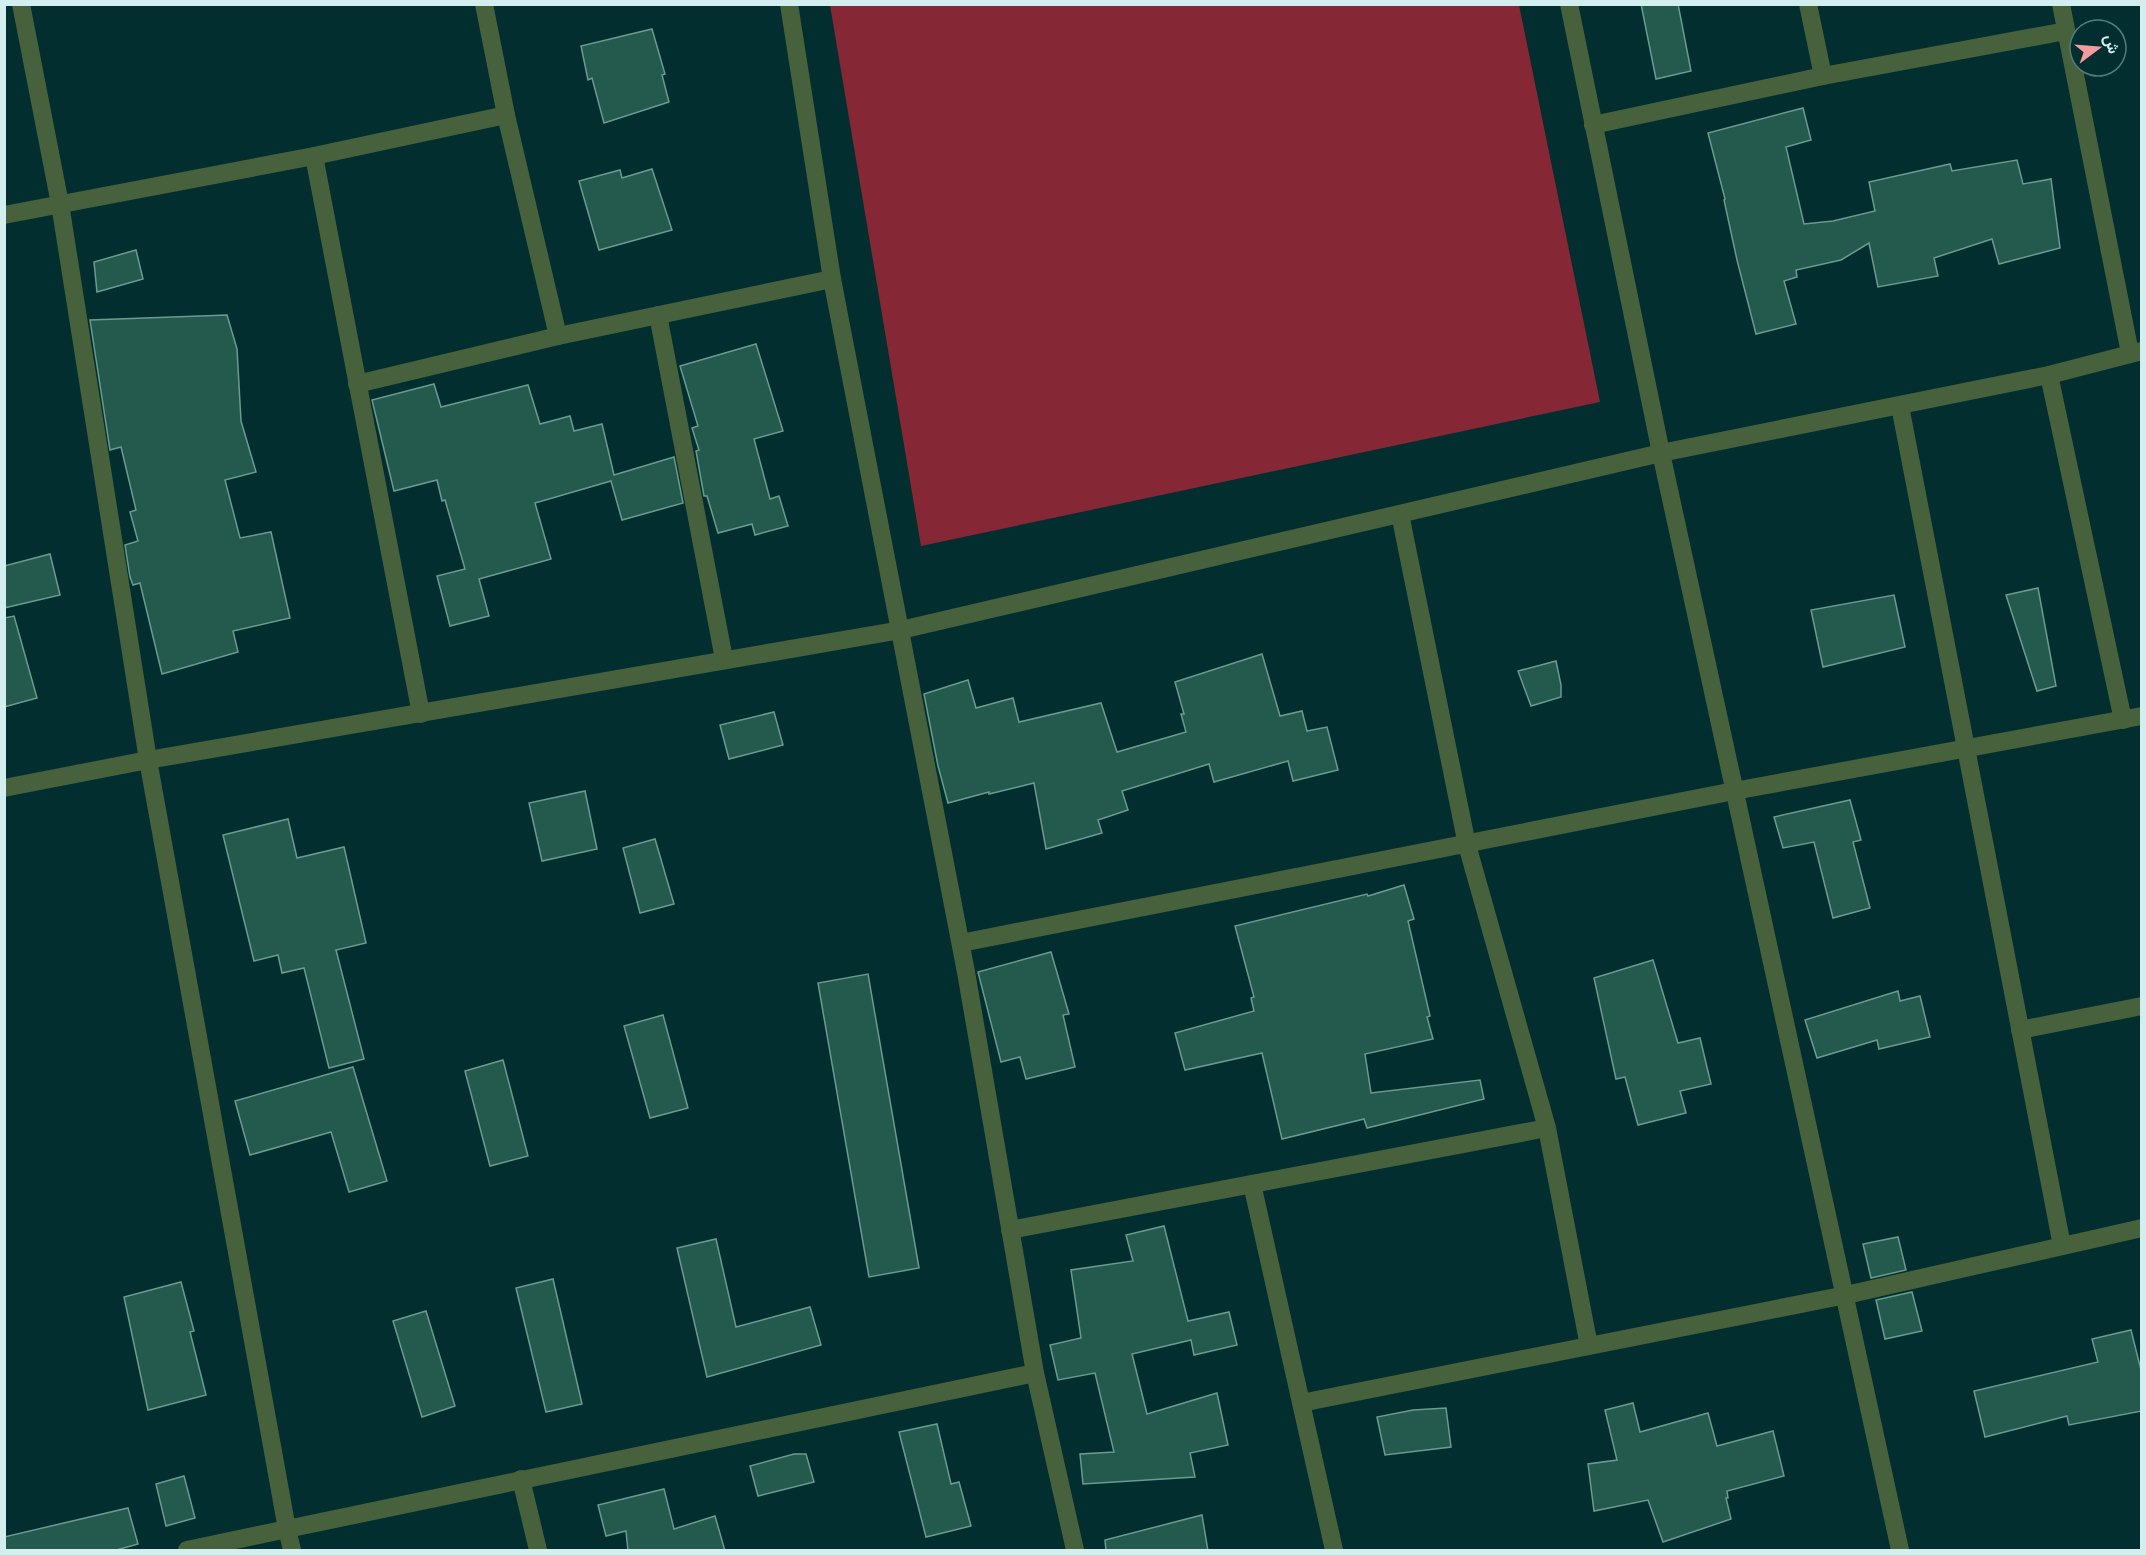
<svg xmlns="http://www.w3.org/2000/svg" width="2146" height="1555" font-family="Commissioner,Vazirmatn,sans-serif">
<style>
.green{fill:#862735}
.building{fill:#24594d;stroke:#6a9b8e;stroke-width:1.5}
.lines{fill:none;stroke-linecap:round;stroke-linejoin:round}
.minor{stroke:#46613b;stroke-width:18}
</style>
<rect width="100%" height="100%" fill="#022e2f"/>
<path class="green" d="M830,5h689l81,397 -679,144z"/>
<g class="building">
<path d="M1641,4h37l13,67 -35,8z"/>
<path d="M652,29l13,45 -3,1 7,27 -65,21 -12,-45 -4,2 -7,-34z"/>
<path d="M1803,108l8,32 -25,7 18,77 29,-3 42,-10 -6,-29 81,-18 2,7 65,-11 6,24 28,-5 9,69 -61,16 -7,-25 -58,19 4,18 -60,11 -9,-44 -28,17 -45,10 1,7 -13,4 12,43 -40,10 -19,-74 -13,-60 1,-1 -17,-66z"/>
<path d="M652,169l20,61 -73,20 -20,-69 41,-11 2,8z"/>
<path d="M136,250l7,29 -46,13 -3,-30z"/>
<path d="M227,315l10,34 4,72 15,51 -31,8 15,58 31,-6 19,86 -57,13 5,21 -76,22 -22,-91 -7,2 -3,-8 -5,-32 13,-4 -8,-29 6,-2 -15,-63 -11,3 -20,-130z"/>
<path d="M756,344l27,87 -29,8 16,60 9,-3 9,30 -33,9 -3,-11 -34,9 -11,-37h-3l-8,-45 3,-1 -7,-22 6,-2 -18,-60z"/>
<path d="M434,384l7,23 87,-22 12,39 30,-8 4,15 28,-7 12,51 60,-18 9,46 -61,17 -11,-39 -76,22 16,56 -72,20 10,37 -39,10 -13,-50 28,-7 -20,-69 -3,1 -5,-21 -43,11 -22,-91z"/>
<path d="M50,554l10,41 -56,13v-42z"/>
<path d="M2038,588l18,98 -19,5 -31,-96z"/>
<path d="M1894,595l11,52 -82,20 -12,-57z"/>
<path d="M14,616l23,82 -33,9v-89z"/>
<path d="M1262,654l18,62 22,-5 5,20 20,-4 11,43 -45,11 -5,-20 -74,21 -5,-18 -87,27 6,19 -30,10 4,13 -56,16 -12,-66 -45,11v-2l-41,11 -10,-37 -14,-72 44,-14 8,28 37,-10 6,24 82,-19 16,49 69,-20 -5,-18h3l-9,-32z"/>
<path d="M1556,661l5,24v12l-30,9 -13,-35z"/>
<path d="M774,712l9,33 -54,14 -9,-34z"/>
<path d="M585,791l12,58 -55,12 -13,-58z"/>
<path d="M1850,800l11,40 -8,2 17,66 -37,10 -19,-76 -31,6 -9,-31z"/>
<path d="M288,819l9,39 47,-11 22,96 -30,7 28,109 -35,9 -25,-100 -22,5 -4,-18 -24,6 -31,-126z"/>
<path d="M655,839l19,65 -34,9 -17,-65z"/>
<path d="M1404,885l10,34 -6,2 22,95 -3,1 6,22 -68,15 6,39 109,-13 4,19 -117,29 -3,-9 -82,20 -20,-86 -77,17 -10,-37 79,-22 -3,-13 3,-1 -19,-71 132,-32 1,2z"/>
<path d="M1051,952l18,62 -6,1 12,52 -49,12 -6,-22 -19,5 -23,-90z"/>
<path d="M1653,960l25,83 22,-5 11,46 -31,7 6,22 -48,12 -13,-48 -9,2 -22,-101z"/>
<path d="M868,974l51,294 -50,9 -51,-294z"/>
<path d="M1898,991l2,10 20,-5 10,41 -51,12 -2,-9 -60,18 -12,-38z"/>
<path d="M663,1015l25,93 -38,10 -26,-92z"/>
<path d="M503,1060l25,96 -38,10 -25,-95z"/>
<path d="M353,1067l34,114 -38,11 -18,-60 -81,23 -15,-54z"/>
<path d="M1164,1226l24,95 41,-9 8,33 -43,10 -3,-15 -59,14 15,60 70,-21 11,52 -38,8 5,24 -112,7 -3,-30 34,-2 -19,-79 -37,7 -8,-35 31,-7 -10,-68 62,-9 -7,-26z"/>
<path d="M1898,1237l8,33 -35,8 -8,-34z"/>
<path d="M716,1239l20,88 74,-20 11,38 -114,32 -30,-129z"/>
<path d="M553,1279l29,125 -36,8 -30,-124z"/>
<path d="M181,1282l13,49 -4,1 16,63 -58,15 -24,-113z"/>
<path d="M1912,1292l10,39 -37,8 -9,-39z"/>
<path d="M426,1311l29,95 -33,11 -29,-96z"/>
<path d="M2131,1330l11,44v37l-73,14 -2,-9 -82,21 -11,-46 124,-29 -6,-23z"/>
<path d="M1633,1403l7,29 68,-19 9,33 56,-15 11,45 -57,15 1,7h-2l5,21 -68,23 -15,-42 -54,11 -6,-47 29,-4 -12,-50z"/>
<path d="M1446,1408l5,39 -66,8 -8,-38 36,-7z"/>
<path d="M937,1424l14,60 8,-2 12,44 -45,11 -27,-105z"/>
<path d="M794,1454h12l8,28 -56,14 -8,-30z"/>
<path d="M184,1476l11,42 -29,8 -10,-42z"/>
<path d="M664,1489l10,40 41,-13 10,35h-97l-2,-20 -20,5 -8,-31z"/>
<path d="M128,1508l10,36 -25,7h-109v-14z"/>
<path d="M1202,1515l6,36h-102l-1,-11z"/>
</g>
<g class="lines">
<g class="minor">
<path d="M21,4l39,200 88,556 139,769 748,-156"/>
<path d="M484,4l22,111 52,221"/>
<path d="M789,4l43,275 134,693 69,401 40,177"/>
<path d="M1569,4l92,449 239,1097"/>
<path d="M1808,4l15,72"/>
<path d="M2061,4l69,349"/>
<path d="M1593,125l230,-49 243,-45"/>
<path d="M314,156l107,558"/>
<path d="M4,215l310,-59 192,-41"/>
<path d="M658,315l66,344"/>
<path d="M2049,375l74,345"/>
<path d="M357,384l201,-48 274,-57"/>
<path d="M1900,406l162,840"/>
<path d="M1400,514l67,331 80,283 42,218"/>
<path d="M4,788l144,-28 753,-130 760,-177 388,-78 93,-24"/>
<path d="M961,943l773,-152 408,-75"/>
<path d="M2020,1030l122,-24"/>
<path d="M1252,1184l82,366"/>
<path d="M1010,1230l537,-102"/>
<path d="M1301,1403l545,-108 296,-67"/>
<path d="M521,1479l17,71"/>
<path d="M187,1550l100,-21 5,21"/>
</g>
</g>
<rect width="2146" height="1555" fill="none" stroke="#d3eeee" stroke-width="12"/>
<g transform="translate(2098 48) rotate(74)"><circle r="28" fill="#022e2f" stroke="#567b7b" stroke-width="1.5"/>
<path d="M0-4.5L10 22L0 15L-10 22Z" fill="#f49b9f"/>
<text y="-9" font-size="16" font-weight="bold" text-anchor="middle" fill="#d3eeee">ش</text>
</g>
</svg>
